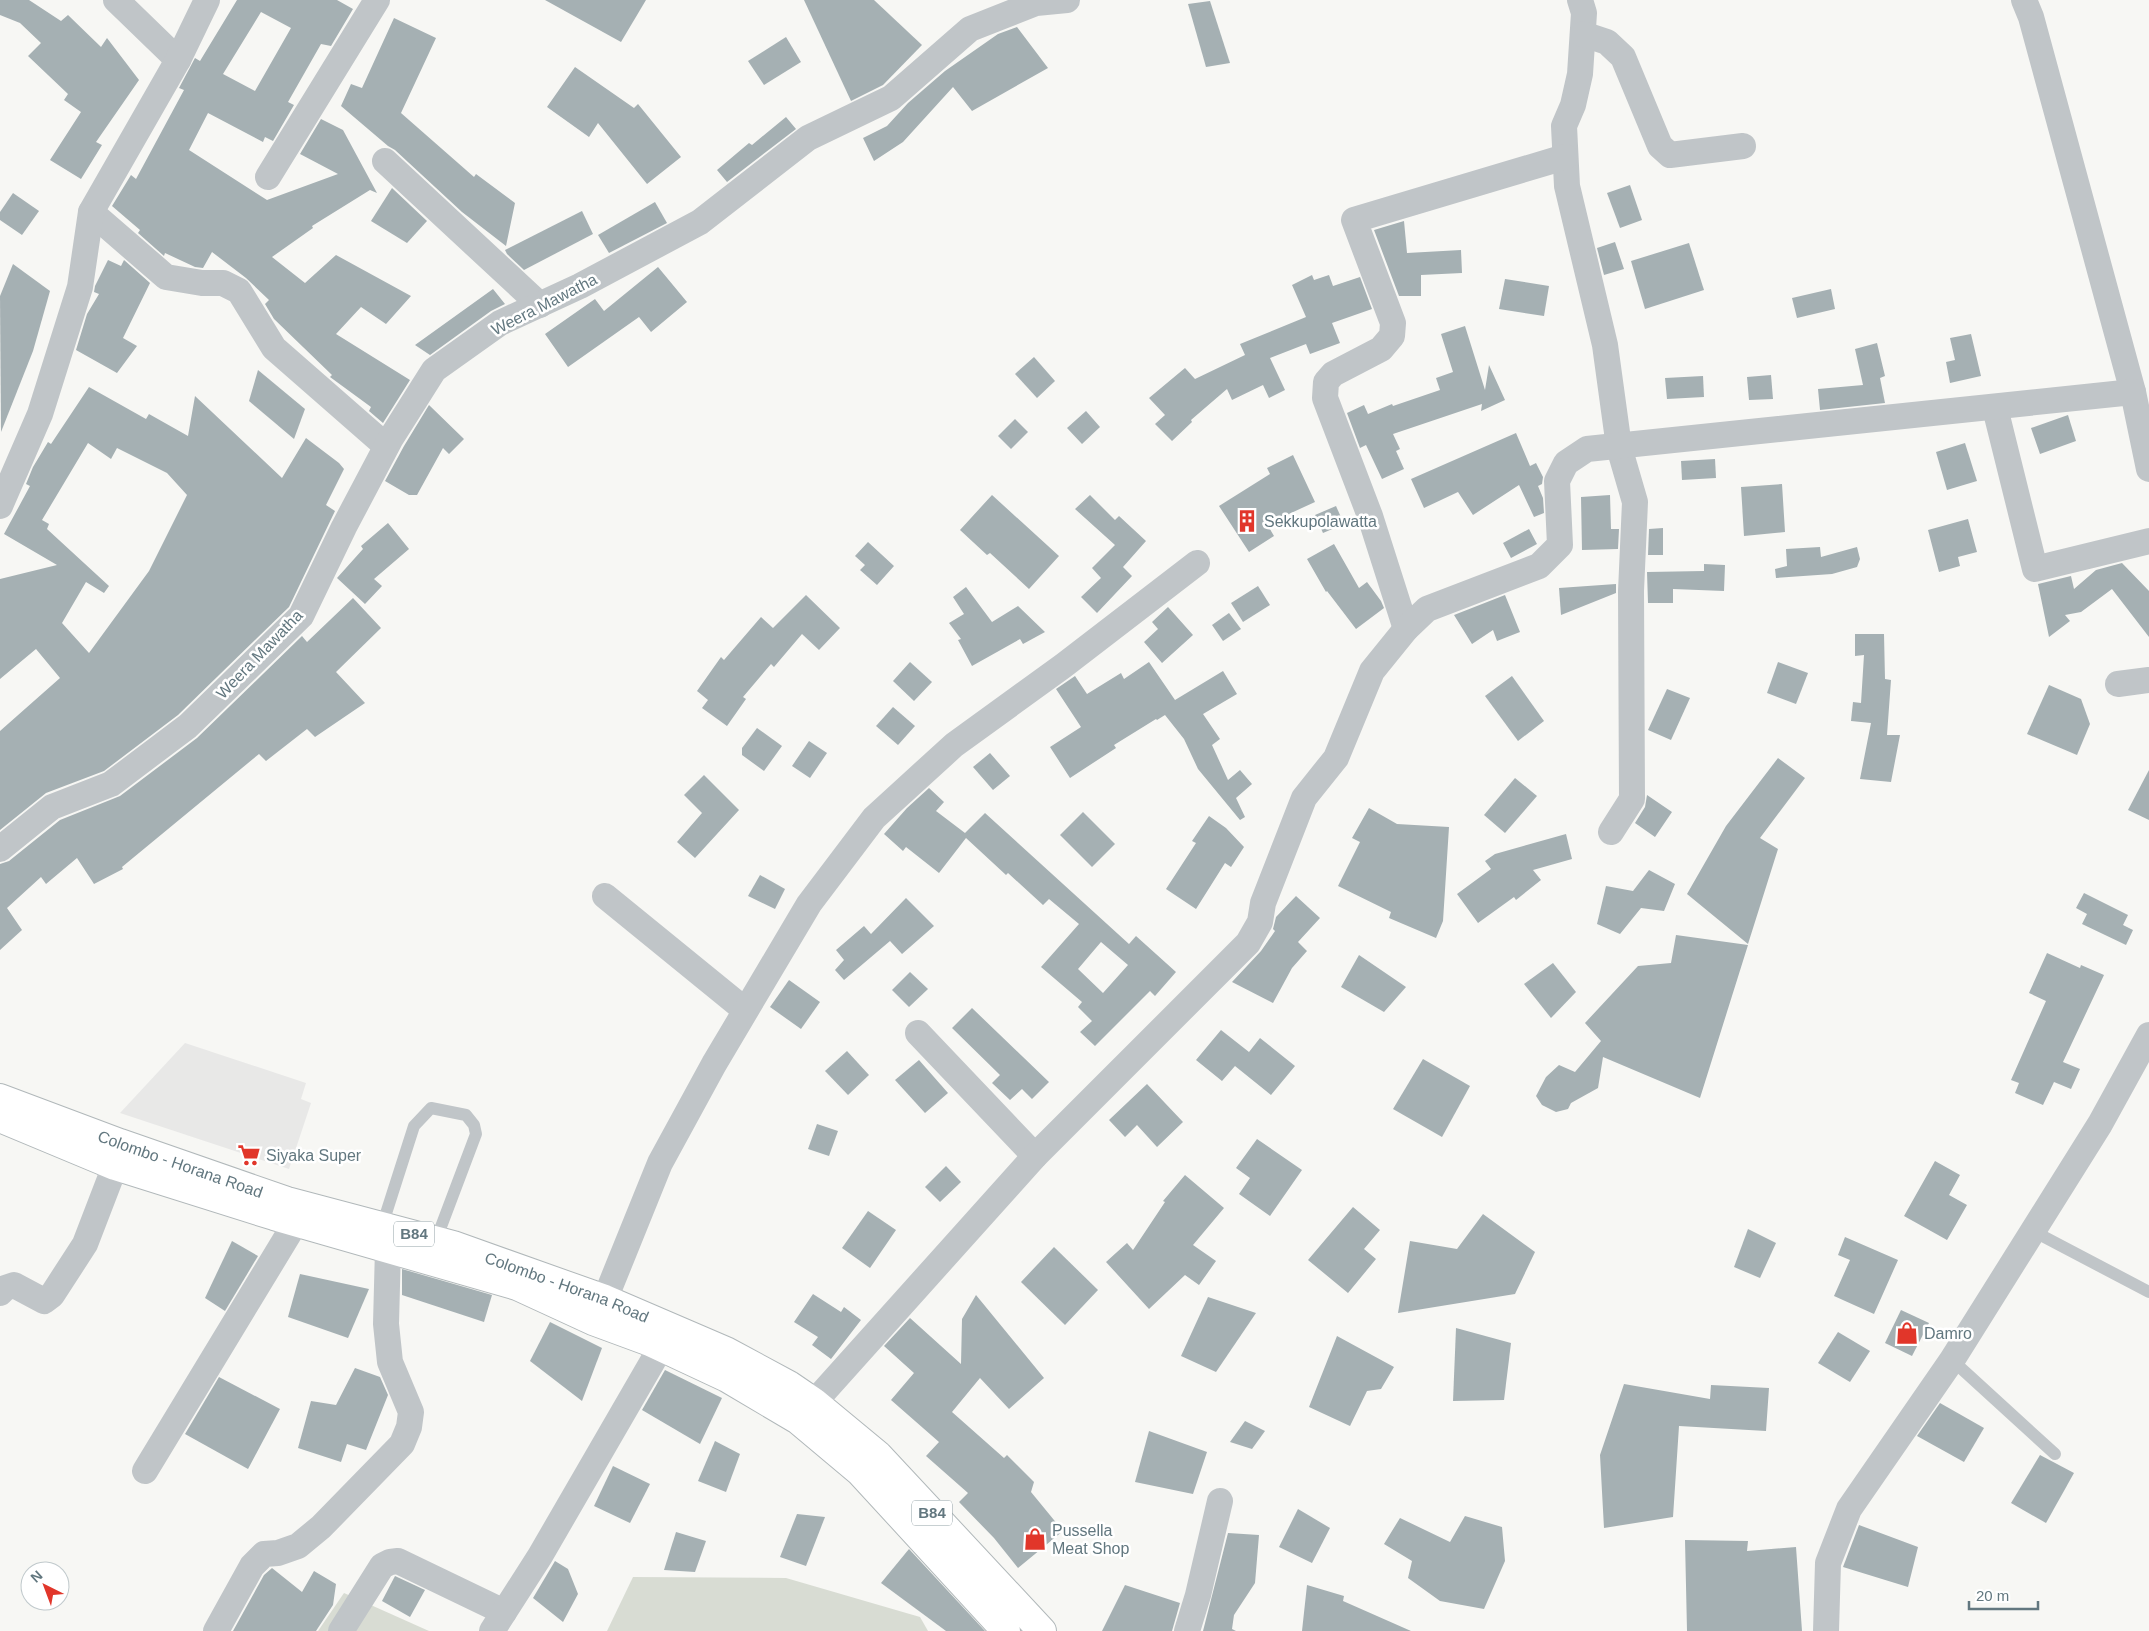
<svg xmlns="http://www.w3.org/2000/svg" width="2149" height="1631" font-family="Arial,sans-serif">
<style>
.built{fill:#e8e8e7}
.green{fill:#d8dcd3}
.building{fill:#a5b0b3;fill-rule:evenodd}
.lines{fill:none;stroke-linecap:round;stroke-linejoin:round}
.primary-casing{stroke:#b1b8ba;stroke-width:30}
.service{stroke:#c0c5c8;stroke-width:12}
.minor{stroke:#c0c5c8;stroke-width:26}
.primary{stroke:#fff;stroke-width:28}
.labels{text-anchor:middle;stroke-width:5;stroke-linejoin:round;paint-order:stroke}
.shield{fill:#fff;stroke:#91a0a5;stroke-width:1}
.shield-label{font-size:15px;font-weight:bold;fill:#62777f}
.street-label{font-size:16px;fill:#62777f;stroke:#fff}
.poi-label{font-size:16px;fill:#62777f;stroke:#fff;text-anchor:start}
</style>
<rect width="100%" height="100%" fill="#f7f7f4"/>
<path class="built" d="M185,1043l121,40 -5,16 10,4 -22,66 -169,-56z"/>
<g class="green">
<path d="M633,1577l153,1 134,39 8,14h-321z"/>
<path d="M344,1593l85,38h-111z"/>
</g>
<g class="building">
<path d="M0,0h29l32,21 7,-6 33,32 6,-9 32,42 -43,62 6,3 -21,34 -31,-19 31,-48 -17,-12 4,-6 -40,-38 13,-13 -21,-20 -20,-8z"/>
<path d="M237,0h100l16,9 -22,37 -10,-2 -33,58 6,3 -21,36 -8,-4 -2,5 -55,-29 -19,37 78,50 71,-26 -38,-20 21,-35 22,11 34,63 -7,-3 -58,36 1,2 -41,29 33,26 31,-28 75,41 -25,28 -25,-17 -25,27 74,46 -27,43 -14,-12 2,-4 -41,-30 2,-2 -58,-56 -9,-15 4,-4 -23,-22 -34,-26 -9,16 -8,-1 -30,-14 -1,3 -26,-23 2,-3 -28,-24 19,-31 5,4 48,-89 -5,-2 16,-30 5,3zM261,12l30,16 -36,63 -32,-17z"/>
<path d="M545,0h101l-25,42z"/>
<path d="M804,0h70l48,45 -39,40 -32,16z"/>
<path d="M1210,1l20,62 -24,4 -18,-63z"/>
<path d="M394,18l42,20 -35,75 73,64 2,-3 39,29 -9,43 -44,-34 -67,-62 -7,-4 -47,-40 10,-22 11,4z"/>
<path d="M1017,27l31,41 -76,43 -19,-24 -50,55 -29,19 -11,-23 24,-12 21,-23 37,-32 53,-37z"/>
<path d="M786,37l15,25 -37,23 -16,-24z"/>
<path d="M575,67l59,41 4,-4 43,53 -34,27 -49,-61 -9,14 -42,-30z"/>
<path d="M786,117l10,12 -69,53 -10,-12 32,-27 3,2z"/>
<path d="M1630,185l12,35 -22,8 -13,-35z"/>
<path d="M392,188l35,33 -20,22 -36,-22z"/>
<path d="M13,193l26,18 -17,24 -22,-15v-8z"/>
<path d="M655,202l12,21 -58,30 -11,-18z"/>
<path d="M582,211l11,23 -69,36 -17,-16 -2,-4z"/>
<path d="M1404,221l3,32 54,-3 1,23 -41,2v21h-22l-25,-66z"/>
<path d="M1615,242l9,27 -20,6 -7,-27z"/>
<path d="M1689,243l15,47 -59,19 -14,-48z"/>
<path d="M108,260l13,6 3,-6 26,23 -27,55 14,8 -20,27 -41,-23 11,-36 12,-20 -5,-2 1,-6z"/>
<path d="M13,264l37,27 -17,60 -32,81 -1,-136z"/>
<path d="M658,267l29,35 -36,30 -12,-15 -71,50 -23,-33 50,-35 9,12z"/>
<path d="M1312,275l2,5 15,-5 4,11 27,-9 12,32 -40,14 8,20 -30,11 -4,-10 -36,14 15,32 -16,8 -6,-13 -31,15 -5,-11 -36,31 1,2 -20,19 -17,-17 10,-9 -16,-17 36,-30 10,11 50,-24 -5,-11 66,-27 -14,-32z"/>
<path d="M1505,279l44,7 -5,30 -45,-7z"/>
<path d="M493,289l12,15 -14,7 -61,44 -15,-10z"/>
<path d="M1831,289l4,20 -38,9 -5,-20z"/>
<path d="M1465,326l20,64 4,-25 16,35 -24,11 1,-7 -89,30 7,15 -4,2 8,18 -22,10 -16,-34 -6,3 -13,-35 17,-8 4,9 24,-10 1,2 47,-16 -4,-12 17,-6 -12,-38z"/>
<path d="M1971,334l10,42 -31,7 -4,-21 9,-2 -5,-22z"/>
<path d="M1877,343l8,33 -5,2 5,25 -65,7 -2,-21 45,-4 -8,-36z"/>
<path d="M1034,357l21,24 -18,17 -22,-24z"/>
<path d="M258,370l47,39 -11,30 -45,-38z"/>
<path d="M1771,375l2,24 -24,1 -2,-23z"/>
<path d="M1703,376l1,21 -37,2 -2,-21z"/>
<path d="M89,387l57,32 3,-5 39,22 7,-40 87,82 24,-40 33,25 5,6 -18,36 9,6 -46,96 -111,108 -74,56 -58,22 -46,37v-99l60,-53 -24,-29 -36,30v-100l57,-14 -53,-31 26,-48 -4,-2 7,-17 15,-25 3,2zM88,443l23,16 6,-11 50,25 20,22 -38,76 -60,82 -27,-30 24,-41 18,11 5,-7 -62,-57 2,-5 -7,-4z"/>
<path d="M429,405l35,34 -15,15 -6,-6 -26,47h-8l-24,-14 19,-35z"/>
<path d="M1086,411l14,16 -18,17 -15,-16z"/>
<path d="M2068,415l8,26 -36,13 -9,-26z"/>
<path d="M1015,419l13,13 -17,17 -13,-13z"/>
<path d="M1516,433l14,33 6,-3 7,14 -1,7 -4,2 5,12 1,15 -10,4 -15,-32 -46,30 -15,-23 -34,16 -13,-29z"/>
<path d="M1965,443l12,38 -30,9 -11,-38z"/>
<path d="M1293,455l22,47 -48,22 7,12 -25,16 -30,-46 51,-32 -3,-6z"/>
<path d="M1715,459l1,19 -34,2 -1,-19z"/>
<path d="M1782,484l3,48 -41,4 -3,-49z"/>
<path d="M992,495l67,61 -30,33 -39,-36 -3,2 -27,-25z"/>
<path d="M1090,495l25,25 4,-4 27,25 -23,26 9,9 -35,37 -16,-16 20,-19 -9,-10 23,-23 -40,-36z"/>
<path d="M1610,495l1,34h8l-1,20 -36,1 -1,-53z"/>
<path d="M1336,506l8,18 -21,9 -8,-18z"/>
<path d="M1968,519l9,33 -19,5 2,9 -21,6 -11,-42z"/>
<path d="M388,523l21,26 -35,30 8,7 -17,18 -28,-26 26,-29 -2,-3z"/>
<path d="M1663,528v27h-15l1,-26z"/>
<path d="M1529,529l8,15 -26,14 -8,-15z"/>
<path d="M868,542l26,24 -17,19 -17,-15 5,-5 -10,-9z"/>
<path d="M1334,544l25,44 8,-6 14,19 3,7 -28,21 -29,-38 -1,1 -19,-33z"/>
<path d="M1820,547l1,10 36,-10 3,12 -3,8 -25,7 -56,4 -1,-9 12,-3 -1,-17z"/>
<path d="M2122,563l27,28v46l-37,-48 -31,23 -16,3 5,6 -21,16 -11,-53 33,-8 3,13 22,-19z"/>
<path d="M1704,564l21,1 -1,26 -51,-2v14h-25l-1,-31 57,-1z"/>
<path d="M1616,584v9l-55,22 -2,-27z"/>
<path d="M1258,586l12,19 -27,17 -12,-19z"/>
<path d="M966,587l26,35 26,-16 27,26 -22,12 -3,-5 -48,27 -14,-26 3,-1 -12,-16 15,-9 -11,-17z"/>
<path d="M806,595l34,33 -21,22 -17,-16 -28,33 -3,-3 -28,33 3,2 -19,27 -25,-18 6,-8 -11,-9 24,-34 3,3 37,-43 12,11z"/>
<path d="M1505,595l15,37 -23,9 -4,-11 -21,14 -18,-29z"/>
<path d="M353,598l28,30 -45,44 29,31 -50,34 -8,-8 -41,32 -7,-7 -137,113 1,2 -29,15 -17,-26 -31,26 -5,-7 -34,31 15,22 -22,20v-86l9,-3 51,-41 60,-24 77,-58 105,-102 5,6z"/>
<path d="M1168,607l25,28 -31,28 -18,-21 14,-13 -6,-7z"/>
<path d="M1229,613l12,16 -18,12 -11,-16z"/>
<path d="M1855,634h29l1,45 6,1 -4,55h13l-9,47 -31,-3 11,-56 -20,-2 2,-19 8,1 3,-48 -9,1z"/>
<path d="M910,662l22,20 -18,19 -21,-20z"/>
<path d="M1149,662l26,38 48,-29 14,23 -34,20 17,25 -8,6 16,35 12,-10 12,14 -16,14 9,19 -5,3 -42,-51 -14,-30 -19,-24 -8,5 -1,-1 -42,26 2,3 -46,30 -20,-31 31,-20 -25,-38 19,-13 12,18 34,-21 3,6z"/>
<path d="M1778,662l30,11 -12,31 -29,-11z"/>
<path d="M1512,676l32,45 -26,20 -33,-45z"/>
<path d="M2049,685l32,14 9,25 -13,31 -50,-21z"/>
<path d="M1667,689l23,9 -19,42 -23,-10z"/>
<path d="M893,707l22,19 -17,19 -22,-19z"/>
<path d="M757,728l25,18 -18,25 -22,-16v-7z"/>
<path d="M809,741l18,12 -17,25 -18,-12z"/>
<path d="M990,753l20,23 -17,14 -20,-23z"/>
<path d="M1778,758l27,20 -45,60 18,11 -30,95 -61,-50 39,-68z"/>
<path d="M2149,770v50l-21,-10z"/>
<path d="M704,775l35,35 -44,48 -18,-16 25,-29 -18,-18z"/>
<path d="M1515,778l22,18 -32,37 -21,-18z"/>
<path d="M929,788l15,14 -8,9 29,22 20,-20 144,131 7,-8 40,36 -21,24 -5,-5 -55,55 -15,-14 12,-11 -14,-14 4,-5 -41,-35 38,-43 -30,-25 -6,6 -35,-32 -2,2 -40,-37 -27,35 -33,-26 -3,4 -19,-17 23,-26zM1101,942l27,23 -25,28 -25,-24z"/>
<path d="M1647,795l25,17 -17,25 -20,-14 10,-16z"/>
<path d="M1369,808l28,16 52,3 -6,94 -7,17 -47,-20 2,-6 -53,-26 22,-44 -8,-4z"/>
<path d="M1083,812l32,32 -23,23 -32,-32z"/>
<path d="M1209,816l17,12 18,19 -13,20 -6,-4 -29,46 -30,-20 30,-46 -4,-2z"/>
<path d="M1566,834l6,25 -39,11 8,10 -25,20 -2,-3 -36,26 -21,-29 34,-25 -6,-8 10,-7z"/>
<path d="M1649,870l26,14 -11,27 -23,-3 -21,26 -23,-10 9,-38 27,5z"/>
<path d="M760,875l25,14 -10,20 -27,-13z"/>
<path d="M2084,893l44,22 -5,10 10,5 -7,15 -44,-21 5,-10 -11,-6z"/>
<path d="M1296,896l24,22 -22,24 9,9 -15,17 -19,35 -41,-21 29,-31 14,-20 -2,-2 3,-12z"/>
<path d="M906,898l28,28 -32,28 -12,-13 -46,39 -9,-10 9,-10 -8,-10 28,-24 7,8z"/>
<path d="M1676,935l72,10 -48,153 -97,-41 -5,31 -27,15 -3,6 -12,3 -14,-7 -6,-9 10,-19 13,-12 16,7 26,-31 -16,-18 53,-57 33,-3z"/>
<path d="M2047,953l33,15 1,-3 23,10 -41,87 17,7 -9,20 -17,-7 -11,23 -28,-12 4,-10 -8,-3 35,-79 -17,-8z"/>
<path d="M1359,955l47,32 -22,25 -43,-25z"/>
<path d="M1553,963l23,29 -25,26 -27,-34z"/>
<path d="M910,972l18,17 -19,18 -17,-17z"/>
<path d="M789,980l31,22 -19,27 -31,-22z"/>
<path d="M972,1008l77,74 -17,17 -10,-10 -12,11 -18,-17 8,-8 -48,-47z"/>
<path d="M1221,1030l28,22 11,-14 35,28 -24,29 -36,-29 -13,15 -26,-21z"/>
<path d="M847,1051l22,24 -21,20 -23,-24z"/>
<path d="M1423,1059l47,27 -28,51 -49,-28z"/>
<path d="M919,1060l29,33 -23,20 -30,-33z"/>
<path d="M1147,1084l36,38 -26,25 -20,-22 -12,12 -16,-17z"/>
<path d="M817,1124l21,7 -9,25 -21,-7z"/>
<path d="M1257,1139l45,31 -32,46 -31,-22 11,-16 -14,-10z"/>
<path d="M1935,1161l25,14 -11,20 18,10 -20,35 -43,-24z"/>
<path d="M946,1166l15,16 -21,20 -15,-15z"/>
<path d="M1185,1175l39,33 -31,37 23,16 -17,24 -14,-10 -36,34 -43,-47 21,-19 6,7 32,-48 -2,-1z"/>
<path d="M1353,1207l27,23 -16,19 12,10 -28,34 -40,-33z"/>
<path d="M868,1211l28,19 -26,38 -28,-20z"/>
<path d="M1483,1214l52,38 -20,42 -117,19 12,-72 47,8z"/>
<path d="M1748,1229l28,14 -16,35 -26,-11z"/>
<path d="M1845,1237l53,23 -24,54 -40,-18 16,-36 -12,-5z"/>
<path d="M232,1241l26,15 -33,55 -20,-13z"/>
<path d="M1054,1247l44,43 -33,35 -44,-43z"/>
<path d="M402,1269l90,26 -8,27 -82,-27z"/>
<path d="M300,1274l69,15 -21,49 -60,-21z"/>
<path d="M813,1294l28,18 3,-5 17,13 -30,39 -19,-14 6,-8 -24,-15z"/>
<path d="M976,1295l68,83 -35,31 -29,-31 -28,34 52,46 3,-3 27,27 -3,10 32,39 -45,37 -24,-30 -35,-36 9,-9 -42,-37 13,-14 -48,-42 23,-27 -30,-27 26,-28 51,46 1,-45z"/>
<path d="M1208,1297l48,16 -40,59 -35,-16z"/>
<path d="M1901,1310l28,13 -17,33 -27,-13z"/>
<path d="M550,1322l52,26 -20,53 -52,-40z"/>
<path d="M1456,1328l55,15 -7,57 -51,1z"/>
<path d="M1838,1332l32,19 -20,31 -32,-19z"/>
<path d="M1337,1336l57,31 -13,22 -14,2 -17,35 -41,-19z"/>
<path d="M355,1368l25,9 8,18 -22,55 -19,-6 -6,18 -43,-14 13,-47 25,4z"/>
<path d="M665,1370l57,28 -22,46 -58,-34z"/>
<path d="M219,1377l61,32 -32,60 -63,-35z"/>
<path d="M1624,1384l86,15 1,-14 58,3 -3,43 -87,-5 -6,91 -69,11 -4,-73z"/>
<path d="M1940,1403l44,25 -20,34 -47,-26z"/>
<path d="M1245,1421l20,10 -13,18 -22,-7z"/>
<path d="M1149,1431l58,21 -14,42 -58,-12z"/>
<path d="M715,1441l25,13 -14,38 -28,-11z"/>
<path d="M2040,1455l34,18 -28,50 -35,-20z"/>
<path d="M613,1466l37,18 -20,39 -36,-17z"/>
<path d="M1298,1509l32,19 -18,35 -33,-16z"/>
<path d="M797,1514l28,3 -19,49 -26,-9z"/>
<path d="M1465,1516l37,11 3,34 -21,48 -44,-8 -32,-23 4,-17 -28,-17 16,-26 50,24z"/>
<path d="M1859,1525l59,22 -10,40 -65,-20z"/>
<path d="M676,1532l30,9 -11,31 -31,-2z"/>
<path d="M1228,1533l31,2 -4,48 -21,32 -2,14 4,2h-33z"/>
<path d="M1685,1540l63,1 -1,10 49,-4 6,84h-115z"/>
<path d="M909,1549l76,82h-39l-65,-48z"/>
<path d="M555,1561l13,8 10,25 -15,28 -30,-24z"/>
<path d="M272,1568l30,24 12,-21 22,13 -3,21 -17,26h-83l31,-56z"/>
<path d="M395,1576l30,14 -15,27 -28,-16z"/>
<path d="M1125,1585l55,18 -8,28h-70z"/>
<path d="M1307,1585l37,11 -1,5 68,30h-109z"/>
</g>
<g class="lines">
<defs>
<g id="primary">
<path id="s1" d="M0,1098l120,45 167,58 166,44 152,54 121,52 63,34 25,17 64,53 164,176"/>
<path d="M0,1118l115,48 159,50 243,70 76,35 57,21 77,36 71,42 62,52 146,159"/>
</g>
</defs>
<use href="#primary" class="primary-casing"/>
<g class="service">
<path d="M382,1226l32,-100 17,-18 35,7 8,10 2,9 -40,106"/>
<path d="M2033,1231l116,61"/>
<path d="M1952,1360l103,94"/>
</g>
<g class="minor">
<path d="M116,0l62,60"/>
<path d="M1580,0l4,13 -4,61 -7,31 -9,21 3,60 38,159 14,102 16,55 -4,89 1,208 -21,33"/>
<path d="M2024,0l7,17 102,375 16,77"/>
<path d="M1583,34l24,8 16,15 37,89 10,9 73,-9"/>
<path d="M385,161l155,144"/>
<path d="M268,177l109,-177"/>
<path d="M91,212l75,65 36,6h21l16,8 35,57 112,98"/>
<path d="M1995,408l40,161 114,-28"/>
<path d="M0,506l40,-92 40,-127 11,-75 87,-152 29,-60"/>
<path d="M1406,629l-36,-113 -45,-118 1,-16 7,-8 48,-25 11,-13 1,-13 -39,-103 211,-63"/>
<path d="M2118,684l31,-4"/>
<path d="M0,849l52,-42 59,-23 77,-58 113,-110 43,-89 47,-89 43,-68 66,-47 80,-37 120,-64 108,-84 83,-40 79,-69 66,-26 31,-3"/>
<path d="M605,896l140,114"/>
<path d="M918,1033l117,123"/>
<path d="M0,1293l5,-5 9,-3 30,16 8,-6 33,-51 30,-78"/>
<path d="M605,1299l55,-136 54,-99 95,-160 65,-86 80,-73 109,-79 134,-103"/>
<path d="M800,1418l235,-262 213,-213 12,-21 3,-19 41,-105 32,-40 36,-87 34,-42 21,-20 112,-43 21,-21 -3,-64 9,-18 21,-14 546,-57"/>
<path d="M145,1471l151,-249"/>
<path d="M216,1631l36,-65 12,-12 14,-1 20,-7 23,-19 81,-83 7,-17 2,-15 -21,-50 -4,-38 2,-76"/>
<path d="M341,1631l41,-65 8,-4 8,-1 106,51"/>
<path d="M492,1631l48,-75 121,-209"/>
<path d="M1187,1631l11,-36 22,-94"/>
<path d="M1826,1631l2,-68 21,-54 103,-149 148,-236 49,-89"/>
</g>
<use href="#primary" class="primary"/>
</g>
<defs>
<symbol id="building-bare" viewBox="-9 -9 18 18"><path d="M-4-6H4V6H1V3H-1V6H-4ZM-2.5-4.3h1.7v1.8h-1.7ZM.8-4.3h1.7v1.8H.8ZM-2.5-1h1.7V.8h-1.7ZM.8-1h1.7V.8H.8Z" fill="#e1362a" stroke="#fff" stroke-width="2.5" paint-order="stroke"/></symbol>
<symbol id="supermarket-bare" viewBox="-9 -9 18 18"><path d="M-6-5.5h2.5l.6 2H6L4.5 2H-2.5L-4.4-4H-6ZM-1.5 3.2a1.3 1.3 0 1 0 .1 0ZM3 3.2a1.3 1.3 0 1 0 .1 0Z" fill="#e1362a" stroke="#fff" stroke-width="2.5" paint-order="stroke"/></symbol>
<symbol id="shop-bare" viewBox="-9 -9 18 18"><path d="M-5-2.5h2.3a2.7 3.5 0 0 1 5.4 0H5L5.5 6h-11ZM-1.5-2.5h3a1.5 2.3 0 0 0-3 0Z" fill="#e1362a" stroke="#fff" stroke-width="2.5" paint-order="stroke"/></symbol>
</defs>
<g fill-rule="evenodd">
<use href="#building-bare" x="1231" y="505" width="32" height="32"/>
<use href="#supermarket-bare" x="233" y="1139" width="32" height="32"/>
<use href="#shop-bare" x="1891" y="1317" width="32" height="32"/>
<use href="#shop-bare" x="1019" y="1523" width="32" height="32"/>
</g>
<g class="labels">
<g class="shield">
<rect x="394" y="1221.5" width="40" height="25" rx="4"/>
<rect x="912" y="1500.5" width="40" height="25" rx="4"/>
</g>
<g class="shield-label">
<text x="414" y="1239">B84</text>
<text x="932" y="1518">B84</text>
</g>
<g class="street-label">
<text transform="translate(544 304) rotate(-27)" y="6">Weera Mawatha</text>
<text transform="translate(259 654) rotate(-46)" y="6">Weera Mawatha</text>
<text dy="6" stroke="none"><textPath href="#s1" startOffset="192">Colombo - Horana Road</textPath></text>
<text dy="6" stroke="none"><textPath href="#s1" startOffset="598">Colombo - Horana Road</textPath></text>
</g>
<g class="poi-label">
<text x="1264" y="527">Sekkupolawatta</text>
<text x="266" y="1161">Siyaka Super</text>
<text x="1924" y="1339">Damro</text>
<text x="1052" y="1536">Pussella<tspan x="1052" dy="18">Meat Shop</tspan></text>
</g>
</g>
<g transform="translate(45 1586) rotate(318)"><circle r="24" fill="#ffffff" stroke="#c0c9cc"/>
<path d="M0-4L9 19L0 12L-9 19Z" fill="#e1362a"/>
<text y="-8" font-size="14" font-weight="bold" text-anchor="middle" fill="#62777f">N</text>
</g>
<path d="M1969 1601v8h69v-8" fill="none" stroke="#62777f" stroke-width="2.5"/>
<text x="1976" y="1601" font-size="15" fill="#62777f" stroke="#ffffff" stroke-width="4" paint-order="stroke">20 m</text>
</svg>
